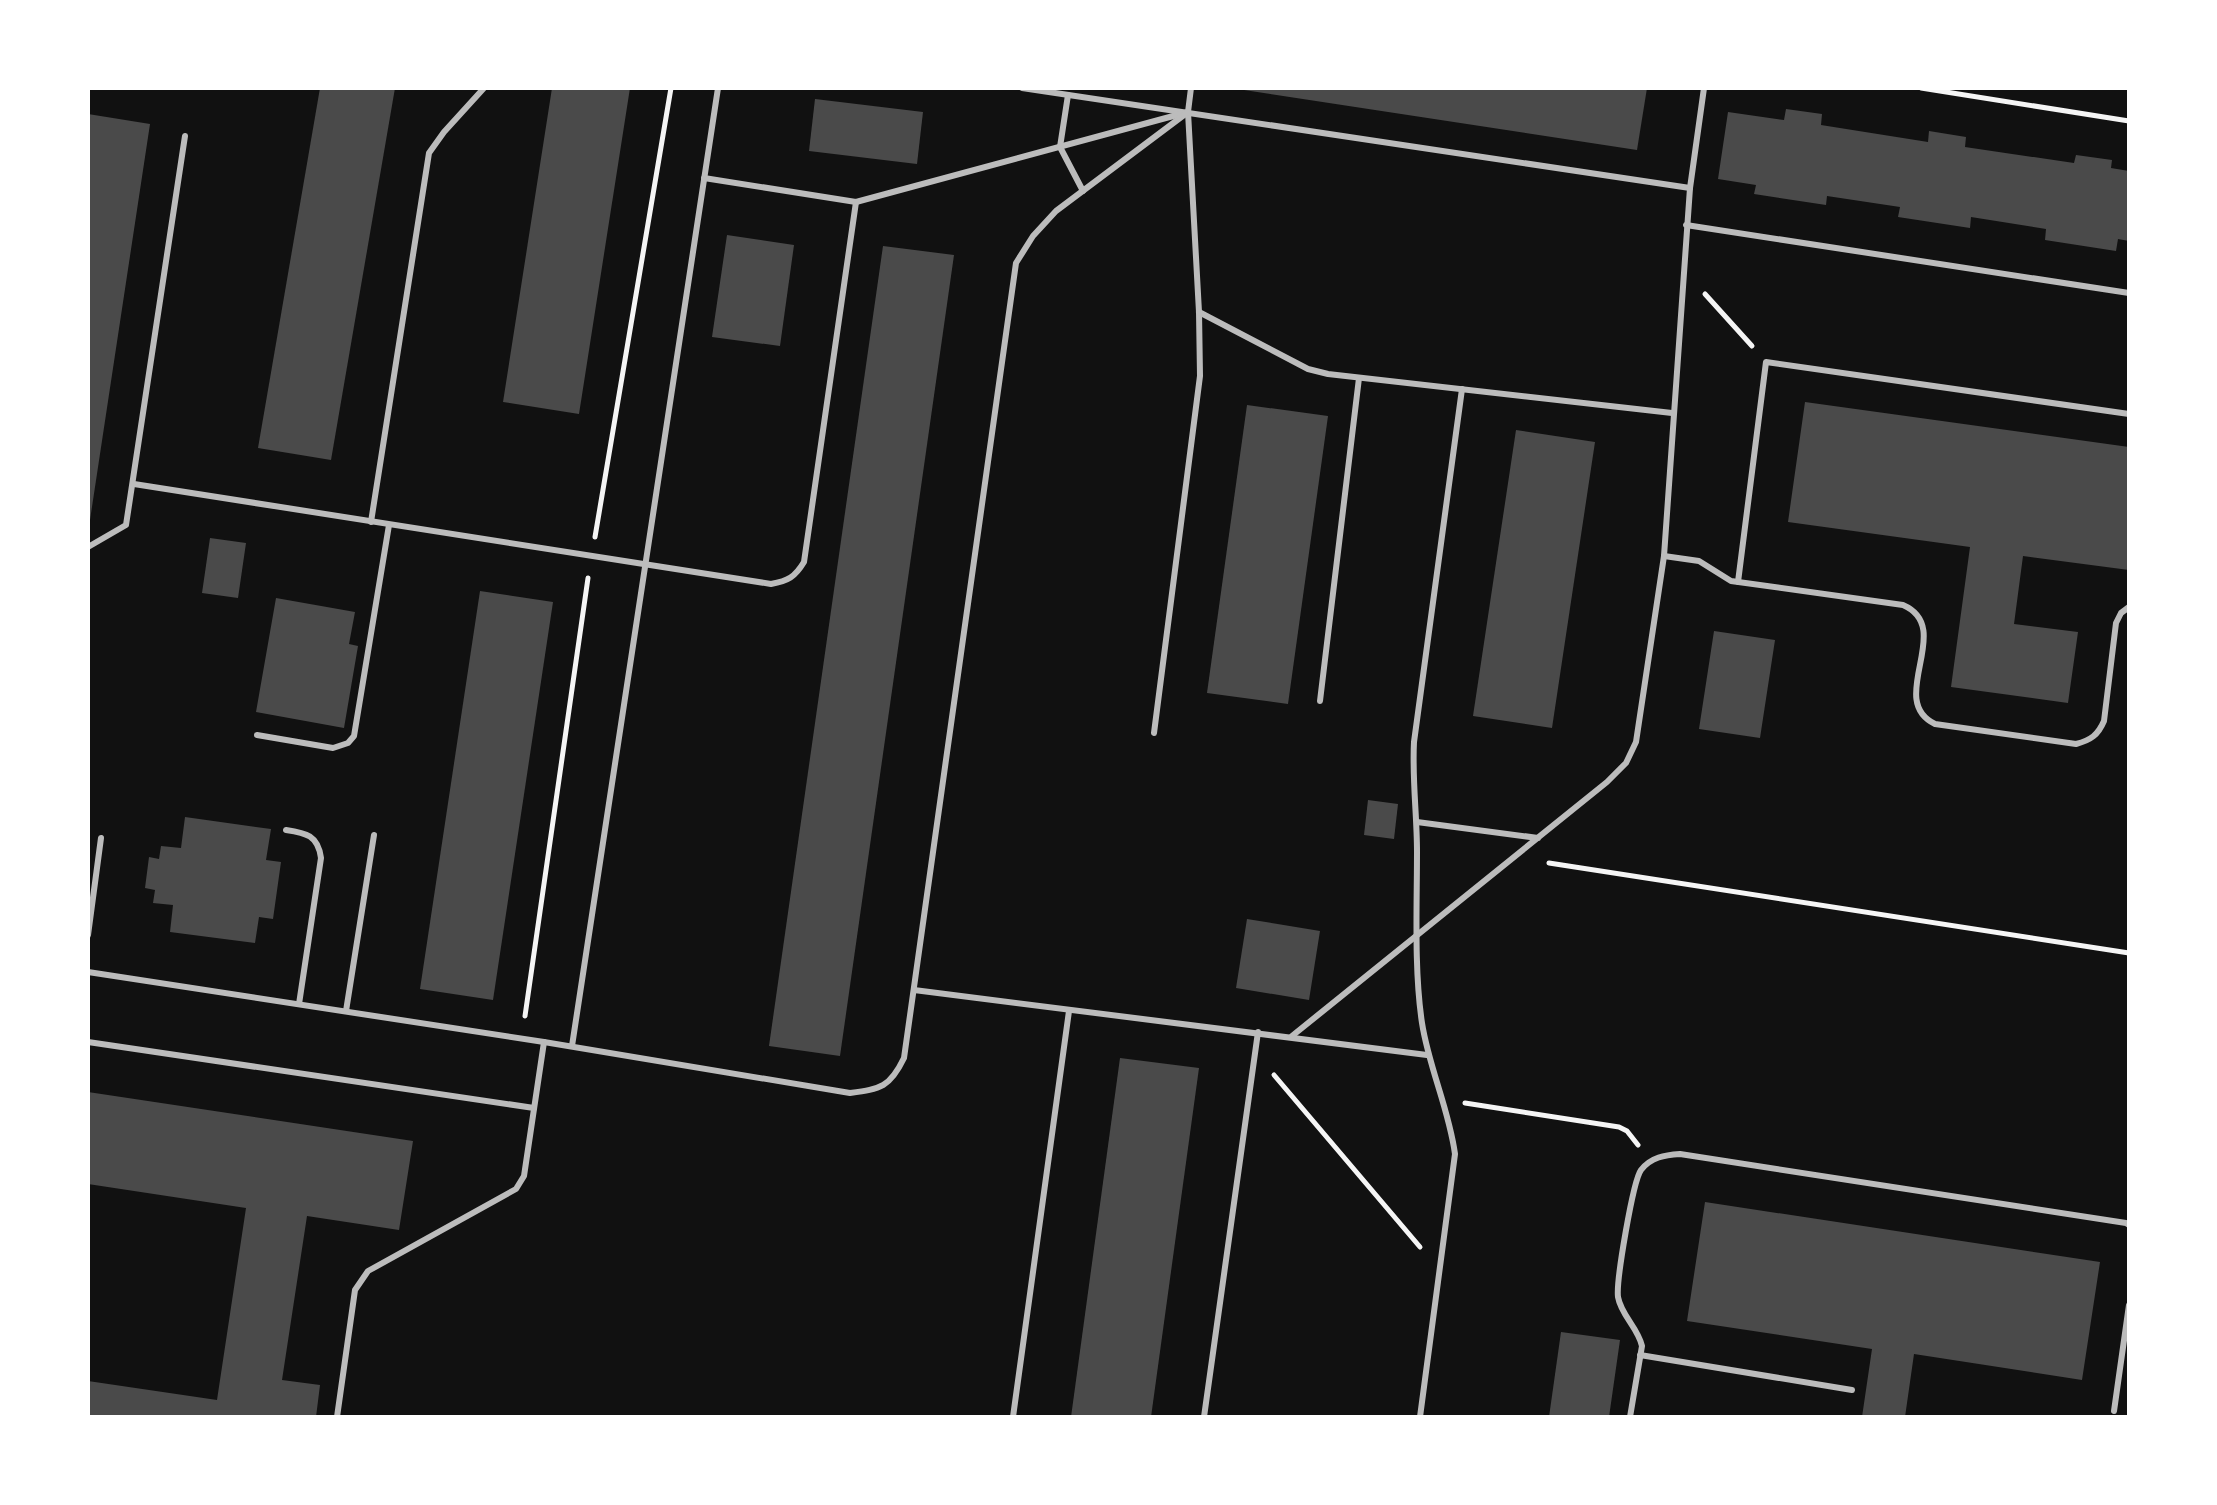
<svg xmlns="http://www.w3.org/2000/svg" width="2217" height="1505" font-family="Raleway,sans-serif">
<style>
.building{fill:#4a4a4a}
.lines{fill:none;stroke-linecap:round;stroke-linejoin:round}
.path{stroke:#f5f5f5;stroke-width:5}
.service{stroke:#bcbcbc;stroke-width:6}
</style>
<rect width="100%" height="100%" fill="#111"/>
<g class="building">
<path d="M320,88h75l-64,372 -73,-12z"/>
<path d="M552,88h78l-51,326 -76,-12z"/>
<path d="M1231,88h416l-10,62z"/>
<path d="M815,99l108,13 -6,52 -108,-13z"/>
<path d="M1786,109l36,5 -1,11 107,17 1,-11 37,6 -1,10 109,16 2,-8 36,5 -1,8 18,3v70l-11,-2 -2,12 -71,-11 1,-11 -75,-12 -1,11 -72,-11 2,-10 -73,-11 -1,9 -72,-11 2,-9 -38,-6 10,-67 56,8z"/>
<path d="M88,114l62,10 -60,396h-2z"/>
<path d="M727,235l67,10 -14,101 -68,-9z"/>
<path d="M883,246l71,9 -114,801 -71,-10z"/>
<path d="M1805,402l324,45v123l-106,-14 -9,68 64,8 -10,71 -117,-16 19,-140 -182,-25z"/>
<path d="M1247,405l81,11 -40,288 -81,-11z"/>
<path d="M1516,430l79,12 -43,286 -79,-12z"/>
<path d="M210,538l36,5 -8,55 -36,-5z"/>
<path d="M480,591l73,11 -60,398 -73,-11z"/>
<path d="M276,598l79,14 -6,32 9,2 -14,82 -88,-16z"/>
<path d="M1714,631l61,9 -15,98 -61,-9z"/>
<path d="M1368,800l30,4 -4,35 -30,-4z"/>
<path d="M185,817l86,12 -5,31 15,2 -8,57 -14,-2 -4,26 -85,-11 3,-27 -20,-2 2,-13 -10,-2 4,-31 10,2 2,-13 20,2z"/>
<path d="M1247,919l73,12 -11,69 -73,-12z"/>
<path d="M1120,1058l79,10 -48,349h-80z"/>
<path d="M88,1092l325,49 -14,89 -92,-14 -25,164 38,5 -4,32h-228v-36l129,19 29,-192 -158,-24z"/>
<path d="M1705,1202l395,60 -18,118 -168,-26 -9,63h-43l10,-68 -185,-28z"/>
<path d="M1561,1332l59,8 -11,77h-60z"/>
</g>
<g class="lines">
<g class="path">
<path d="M1921,88l208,33"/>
<path d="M1705,294l47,52"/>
<path d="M595,537l76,-449"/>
<path d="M1549,863l580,90"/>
<path d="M525,1016l63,-438"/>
<path d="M1274,1075l146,172"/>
<path d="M1465,1103l154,24 8,4 11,14"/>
</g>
<g class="service">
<path d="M1022,88l668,100"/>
<path d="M1068,95l-8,52 23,44"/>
<path d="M704,178l152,24 332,-90 11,200 1,64 -46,357"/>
<path d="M1686,225l443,68"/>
<path d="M1199,312l109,57 20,5 344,39"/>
<path d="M134,484l637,100c17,-3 24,-7 33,-22l52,-360"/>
<path d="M371,522l58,-369 15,-21 40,-44"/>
<path d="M88,547l38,-22 59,-389"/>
<path d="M1664,556l35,5 32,20 172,24c53,23 -18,95 32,119l141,20c15,-4 22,-9 28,-23l12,-98 5,-10 8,-6"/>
<path d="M1738,582l28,-220 363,52"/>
<path d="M1320,701l39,-323"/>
<path d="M257,735l76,13 15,-5 6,-7 35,-211"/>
<path d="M1417,822l121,16"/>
<path d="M286,830c20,3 32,5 35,28l-22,146"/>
<path d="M88,935l13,-97"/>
<path d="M88,972l456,70 306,51c31,-4 40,-6 54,-35l112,-795 17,-27 23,-25 132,-99 3,-24"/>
<path d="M914,990l513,65"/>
<path d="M346,1011l28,-176"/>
<path d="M1292,1036l315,-254 19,-19 10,-21 28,-186 26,-368 14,-100"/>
<path d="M88,1042l446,66"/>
<path d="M572,1046l146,-958"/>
<path d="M1640,1355l212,35"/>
<path d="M2114,1411l15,-106"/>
<path d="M337,1417l18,-127 13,-19 148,-82 8,-13 20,-134"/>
<path d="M1013,1417l56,-406"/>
<path d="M1204,1417l54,-385"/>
<path d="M1420,1417l35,-263c-6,-45 -26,-86 -33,-131 -8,-53 -5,-117 -5,-171 0,-37 -5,-73 -3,-110l48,-353"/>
<path d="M1630,1417l12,-71c-4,-18 -21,-31 -24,-49 -2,-16 15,-116 23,-127 10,-13 24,-15 39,-16l446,69 3,2"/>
</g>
</g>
<rect width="2217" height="1505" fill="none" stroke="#ffffff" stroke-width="180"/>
</svg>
